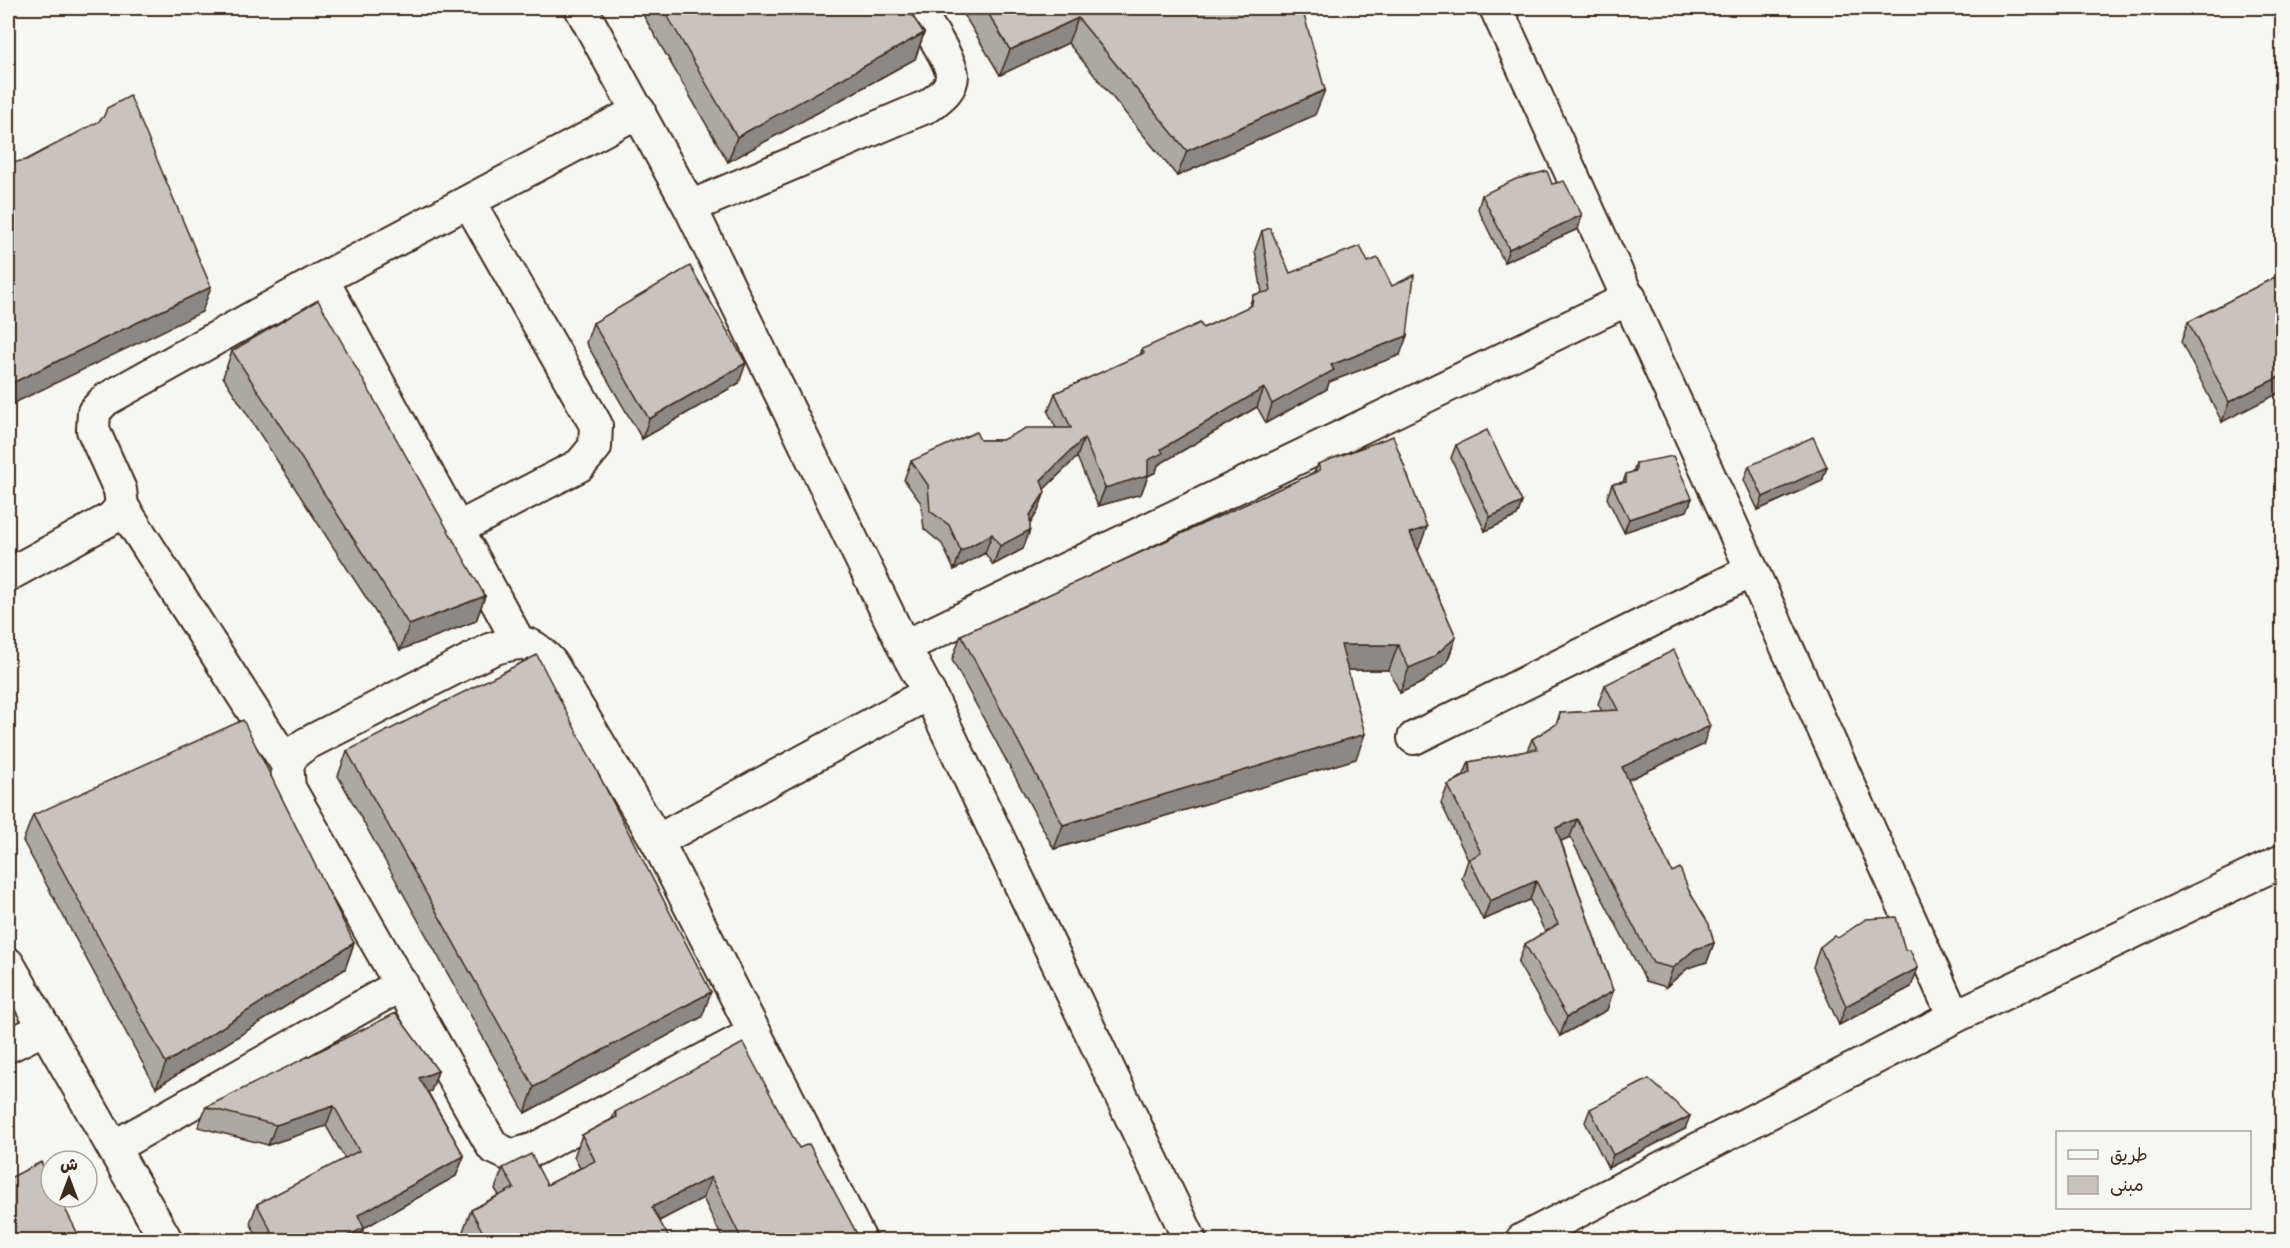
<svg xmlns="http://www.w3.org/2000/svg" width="2290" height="1248" font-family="'Gochi Hand','Playpen Sans Arabic',sans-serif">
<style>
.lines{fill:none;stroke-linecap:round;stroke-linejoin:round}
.minor-casing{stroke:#3b2a1e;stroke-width:36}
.minor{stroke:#f6f6f2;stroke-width:32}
.wall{fill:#aca8a3;stroke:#3b2a1e;stroke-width:1.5}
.shaded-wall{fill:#8c8885;stroke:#3b2a1e;stroke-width:1.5}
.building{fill:#c8c3be;stroke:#3b2a1e;stroke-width:1.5}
</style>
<rect width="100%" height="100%" fill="#f6f6f2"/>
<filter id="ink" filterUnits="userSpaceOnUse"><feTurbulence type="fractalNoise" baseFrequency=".0167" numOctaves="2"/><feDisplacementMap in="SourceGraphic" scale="12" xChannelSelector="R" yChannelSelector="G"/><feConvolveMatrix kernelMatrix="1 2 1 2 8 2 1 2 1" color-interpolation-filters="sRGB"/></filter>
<g filter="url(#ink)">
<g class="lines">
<defs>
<g id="minor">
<path d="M581,8l109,199 214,440 25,46"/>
<path d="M1496,8c155,335 305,673 458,1009"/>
<path d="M690,207l240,-102c10,-8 22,-16 22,-30 0,-13 -28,-55 -36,-67"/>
<path d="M322,279l196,362"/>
<path d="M122,506l165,258 2,24 204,359 19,9 23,-7 220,-116"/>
<path d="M457,529l123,-64 15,-18 1,-22 -127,-223"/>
<path d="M8,575l104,-57 10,-12 -2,-16 -27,-60 1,-18 11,-12 217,-121 317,-168"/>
<path d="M904,647l726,-349"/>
<path d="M1414,738l337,-167"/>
<path d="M287,764l8,-12 11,-8 186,-95c30,-9 37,-10 59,14l106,178 203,399"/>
<path d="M657,841l272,-148 261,547"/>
<path d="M8,964l158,276"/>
<path d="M8,1046l37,-18"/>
<path d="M114,1147l288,-163"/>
<path d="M1522,1240l432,-223 328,-156"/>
</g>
</defs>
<use href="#minor" class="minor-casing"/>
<use href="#minor" class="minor"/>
</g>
<g class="wall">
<path d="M639,8h268l17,25 -9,26 -187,103z"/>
<path d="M960,8h342l13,107 -138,61 -109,-133 -68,32z"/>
<path d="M1552,184l30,31 -4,14 -74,33 -26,-53 4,-14z"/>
<path d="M1262,231l28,42 110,82 -71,27 -2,7 -61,34 -9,-16 -99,58 -2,7 -8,4 -7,18 -43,12 -21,-49 -33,32 -6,22 -8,13 -7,25 -30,16 -8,-12 -31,17 -12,-26 -18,-15 -3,-26 -17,-23 7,-19 69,-21h22l54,-12 -8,-16 7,-19 85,-38 2,-6 61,-21 46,-21 4,-12 9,-2 -7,-43z"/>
<path d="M2283,273l-61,149 -41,-80 7,-20z"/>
<path d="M593,323l146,60 -97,56 -56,-96z"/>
<path d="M232,351l253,245 -9,25 -76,29 -177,-273z"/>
<path d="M1456,445l66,57 -5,14 -32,15 -34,-73z"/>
<path d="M1636,463l56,35 -5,13 -63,21 -17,-34 5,-14 11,-2 3,-8 7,-2z"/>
<path d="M1318,464l100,87 38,86 -9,25 -24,20 -23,11 -11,-23h-41l8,89 -302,90 -102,-189 9,-25 353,-162z"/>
<path d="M1749,466l78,1 -5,14 -64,29 -14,-30z"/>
<path d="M1605,685l98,60 -75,35 44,92 17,19 25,52 -7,19 -19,6 -22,19 -20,-6 -76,-144 -9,4 52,150 -6,19 -47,26 -42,-73 7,-19 20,-12 -15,-32 -47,20 -21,-42 6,-18 -27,-57 7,-18 15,-9 6,-14 58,-11 5,-12 24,-14 4,-12 42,-2 -4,-7z"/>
<path d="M347,751l355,266 -177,96 -187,-337z"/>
<path d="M33,815l321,128 -9,26 -189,119 -133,-247z"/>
<path d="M1838,938l67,12 6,37 -72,38 -26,-58 7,-20z"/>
<path d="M438,1071l-7,20 -3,1 36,64 -8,20 -92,52 -5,12h-100l-9,-17 7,-19 88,-45 -19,-33 -58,19 -70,-18 8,-20z"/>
<path d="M1590,1109l95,20 -77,39 -23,-46z"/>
<path d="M615,1112l184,36 58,86 -2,5v1h-132l-20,-42 -44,23 11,19h-203l-4,-9 8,-21 28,-15 -4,-6 8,-21 44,17 33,-17 -6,-11 8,-22 30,-16z"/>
</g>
<g class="shaded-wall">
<path d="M1078,18l-10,25 -68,32 10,-25z"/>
<path d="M924,33l-9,26 -187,103 9,-25z"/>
<path d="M1325,90l-10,25 -138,61 10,-25z"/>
<path d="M1582,215l-4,14 -74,33 5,-13z"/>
<path d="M211,287l-9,25 -194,94v-21z"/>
<path d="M1407,336l-7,19 -71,27 -2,7 -61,34 6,-19 59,-39z"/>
<path d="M746,363l-7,20 -97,56 7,-20z"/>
<path d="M2283,375v16l-61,31 7,-20z"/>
<path d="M1264,388l-7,19 -99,58 -2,7 -8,4 -7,18 -43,12 7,-18 43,-28 13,-11z"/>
<path d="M1084,438l-7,19 -43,42 7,-19z"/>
<path d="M1827,467l-5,14 -64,29 5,-13z"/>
<path d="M1045,492l-7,19 -14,22 6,-3 -7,19 -30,16 7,-19 30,-31z"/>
<path d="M1692,498l-5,13 -63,21 5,-13z"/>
<path d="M1522,502l-5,14 -32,15 5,-14z"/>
<path d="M1427,527l-9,24 -8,-18z"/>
<path d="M992,534l-7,19 -31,17 7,-19z"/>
<path d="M485,596l-9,25 -76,29 9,-25z"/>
<path d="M1456,637l-9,25 -24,20 -23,11 9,-25z"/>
<path d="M1341,645h57l-9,25h-57z"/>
<path d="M1710,726l-7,19 -88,41 7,-19z"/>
<path d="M1365,734l-9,25 -302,90 9,-24z"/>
<path d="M1577,819l-7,18 -20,9 6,-18z"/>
<path d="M1536,881l-6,19 -47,20 7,-19z"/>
<path d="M354,943l-9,26 -189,119 10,-25z"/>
<path d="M1714,943l-7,19 -19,6 -22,19 7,-19 22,-19z"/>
<path d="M1918,968l-7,19 -72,38 7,-19z"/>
<path d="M1613,991l-6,19 -47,26 7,-19z"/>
<path d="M711,992l-9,25 -177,96 9,-26z"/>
<path d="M438,1071l-7,20 -19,6 7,-19z"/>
<path d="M334,1106l-8,20 -58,19 8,-20z"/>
<path d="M1690,1116l-5,13 -77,39 5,-13z"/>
<path d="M464,1156l-8,20 -92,52 -5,12h-20l19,-25z"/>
<path d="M711,1177l-8,21 -59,31 8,-22z"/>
</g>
<g class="building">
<path d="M663,8h244l17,25 -187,104z"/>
<path d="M985,8h317l23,82 -138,61 -109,-133 -68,32z"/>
<path d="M130,96l81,191 -203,98v-226l8,3 10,-2 72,-38 6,-6 3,-8z"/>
<path d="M1547,171l5,13 12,-3 18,34 -73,34 -27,-54 34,-16z"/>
<path d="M1270,228l20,45 70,-27 8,16 10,-4 14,28 22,-11 -7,61 -76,29 3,5 -62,34 -8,-16 -103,61 2,4 -15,7v15l-43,13 -21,-50 -43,42 4,12 -15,23v15l-30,16 -8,-12 -31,17 -12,-26 -19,-14 -2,-26 -17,-24 65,-29 4,8h22l24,-12h45l-16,-35 89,-40 -2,-4 58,-26 3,5 49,-23 1,-10 18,-4 -9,-60z"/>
<path d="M690,266l56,97 -97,56 -56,-96z"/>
<path d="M2283,273v102l-54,27 -41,-80z"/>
<path d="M318,300l167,296 -76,29 -177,-274z"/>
<path d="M1487,430l35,72 -32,15 -34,-72z"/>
<path d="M1393,436l34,91 -17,6 46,104 -24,21 -23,10 -11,-23h-57l24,89 -302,91 -102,-190 359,-165 -2,-6z"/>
<path d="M1813,437l14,30 -64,30 -14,-31z"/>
<path d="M1673,456l19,42 -63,21 -17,-35 14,-2v-8l10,-3v-8z"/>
<path d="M1674,650l36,76 -88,41 50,105 8,-4 9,23 20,33 5,19 -19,6 -22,19 -20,-5 -76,-144 -21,9 57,163 -46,26 -42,-73 33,-20 -22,-43 -46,20 -21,-42 12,-6 -33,-68 22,-12 -1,-11 68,-13 -5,-10 26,-16 2,-10 58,-3 -13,-25z"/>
<path d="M537,655l174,337 -177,95 -187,-336z"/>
<path d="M243,720l111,223 -188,120 -133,-248z"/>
<path d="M1896,917l9,33h5l8,18 -72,38 -26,-59 14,-11 4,2 28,-19z"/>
<path d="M396,1013l42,58 -19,7 45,78 -106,59 6,13 -25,12h-63l-19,-36 102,-53 -25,-45 -58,19 -70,-18z"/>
<path d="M743,1043l56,105 10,-4 48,90 -4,2 2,4h-113l-31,-63 -59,30 18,33h-183l-16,-30 43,-22 -11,-20 28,-14 16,31 48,-24 -13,-26 35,-18 -2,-5z"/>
<path d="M1649,1079l41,37 -77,39 -23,-46z"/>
<path d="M41,1162l10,19v16h8l22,43h-73v-61z"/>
</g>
</g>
<rect width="2290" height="1248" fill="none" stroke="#f6f6f2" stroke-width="30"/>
<rect x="15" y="15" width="2260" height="1218" fill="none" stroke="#3b2a1e" stroke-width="2" filter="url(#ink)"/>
<rect x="2056" y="1131" width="195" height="78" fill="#f6f6f2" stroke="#aba49d" stroke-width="1.5"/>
<rect x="2068" y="1150" width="30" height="9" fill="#f6f6f2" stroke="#aba49d" stroke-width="1.5"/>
<text x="2110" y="1161" font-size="18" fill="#3b2a1e">طريق</text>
<rect x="2068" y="1176" width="30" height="18" fill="#c8c3be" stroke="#aba49d" stroke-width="1.5"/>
<text x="2110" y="1191" font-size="18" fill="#3b2a1e">مبنى</text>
<g transform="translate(69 1179)"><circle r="28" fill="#f6f6f2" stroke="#aba49d" stroke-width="1.5"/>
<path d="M0-4.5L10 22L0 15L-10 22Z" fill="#3b2a1e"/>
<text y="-9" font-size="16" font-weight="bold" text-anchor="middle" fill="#3b2a1e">ش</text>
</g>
</svg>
